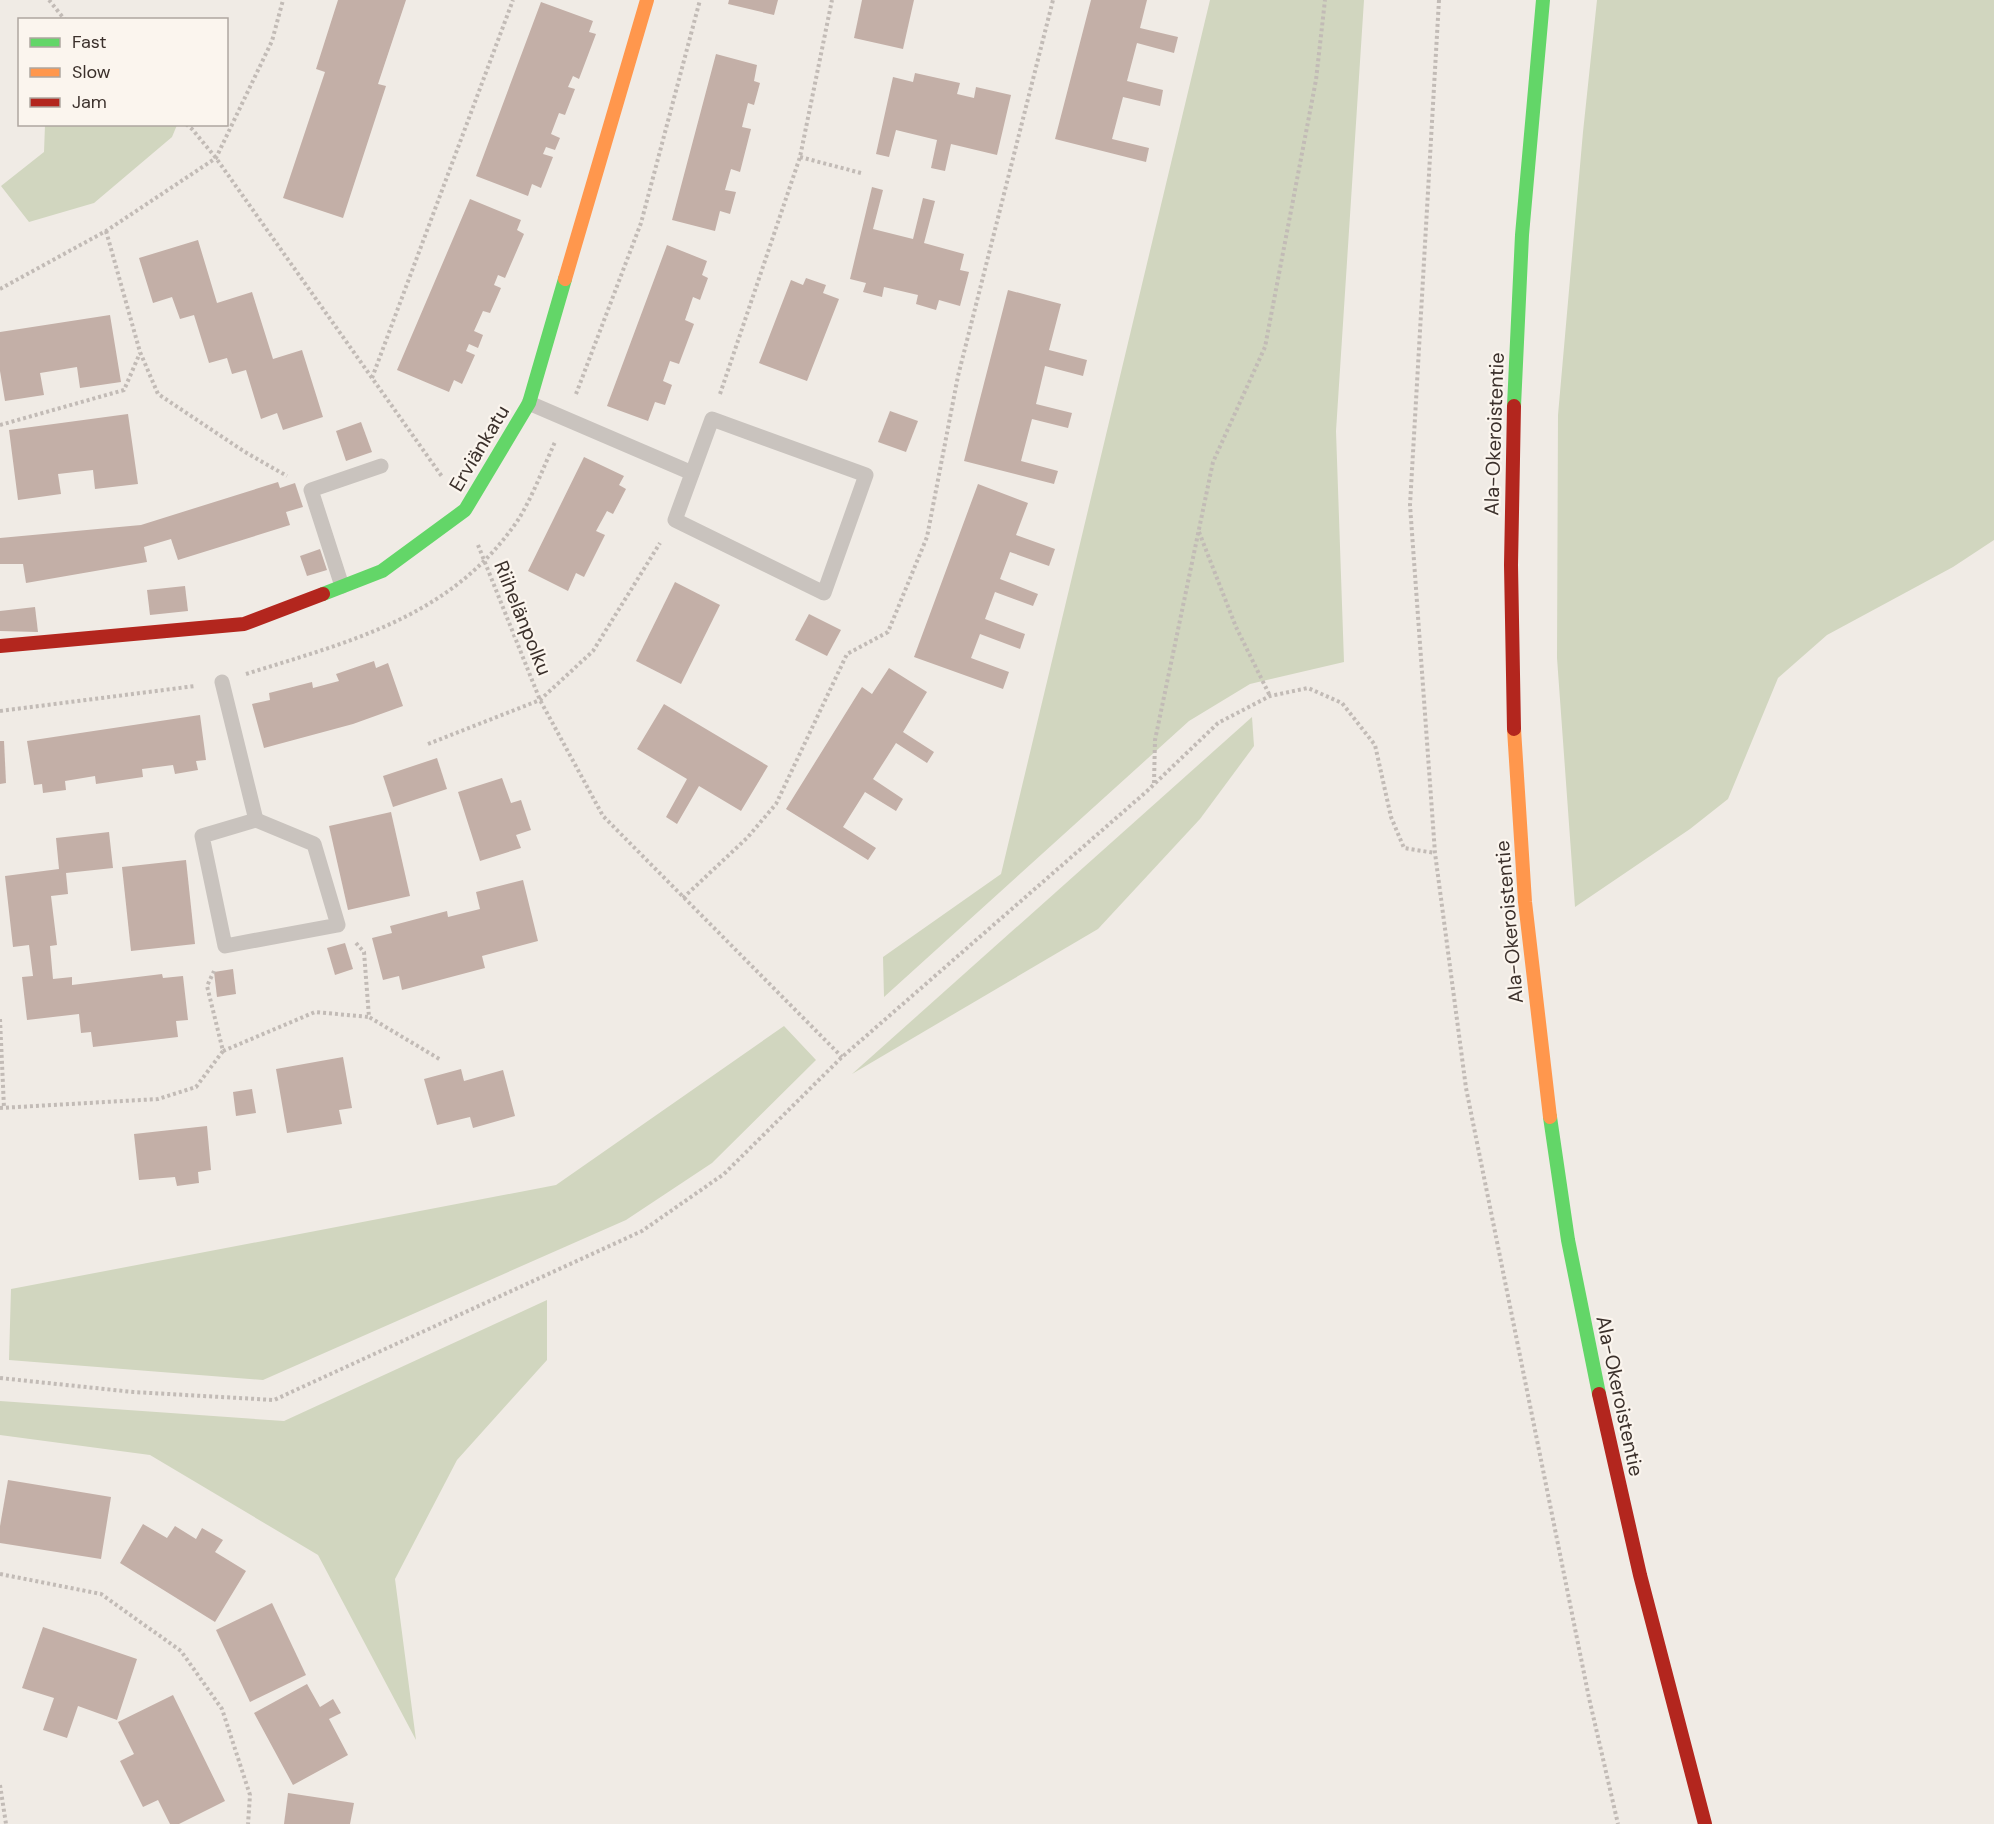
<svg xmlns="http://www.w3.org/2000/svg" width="1994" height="1824" font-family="'DM Sans',sans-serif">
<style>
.green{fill:#d1d6bf}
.building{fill:#c3afa7}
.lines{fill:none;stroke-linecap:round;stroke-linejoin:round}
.path{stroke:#c2bbb6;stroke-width:4;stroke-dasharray:3 3;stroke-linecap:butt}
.lane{stroke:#c9c3be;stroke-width:15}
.fast{stroke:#63d668;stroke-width:14}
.slow{stroke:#ff974d;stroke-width:14}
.jam{stroke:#b3261e;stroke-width:14}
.labels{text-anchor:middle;stroke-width:4.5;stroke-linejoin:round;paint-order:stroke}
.street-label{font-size:20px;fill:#3b302b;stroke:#fbf5ee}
</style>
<rect width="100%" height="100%" fill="#f0ebe5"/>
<g class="green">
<path d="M1210,0h154l-28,431 8,231 -94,22 -61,37 -305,276 -1,-40 118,-83z"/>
<path d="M1597,0h397v540l-41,27 -126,68 -49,43 -50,121 -38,30 -115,78 -18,-249 1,-243 25,-283z"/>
<path d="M45,125v-1l132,1 -5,12 -78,66 -65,19 -28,-36 43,-34z"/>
<path d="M1252,717l2,29 -54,73 -102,110 -246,145z"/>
<path d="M784,1026l32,34 -104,103 -86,57 -363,160 -254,-20 2,-71 545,-104z"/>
<path d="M547,1300v60l-90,100 -62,119 21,161 -98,-185 -168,-100 -150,-20v-34l284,20z"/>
</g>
<g class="building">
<path d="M338,0h68l-28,84 8,2 -43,132 -60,-20 42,-126 -9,-3z"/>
<path d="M729,0h49l-4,15 -46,-11z"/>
<path d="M862,0h52l-11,49 -49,-11z"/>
<path d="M1091,0h56l-7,28 38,9 -4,16 -37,-10 -10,38 36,9 -3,16 -37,-9 -11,42 37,9 -3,14 -91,-23z"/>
<path d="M541,2l52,19 -4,11 7,2 -17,45 -6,-3 -5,11 7,2 -10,26 -6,-2 -8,21 9,4 -5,12 -9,-3 -3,7 10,3 -12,31 -9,-4 -4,12 -52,-20z"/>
<path d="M716,54l41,11 -3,16 6,2 -6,22 -6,-2 -6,24 9,2 -11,43 -9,-3 -6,21 11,2 -6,22 -10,-3 -5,20 -43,-11z"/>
<path d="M915,73l45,10 -3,11 17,4 2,-11 35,8 -14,60 -46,-11 -6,27 -14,-3 6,-28 -41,-10 -7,27 -13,-3 17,-77 20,5z"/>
<path d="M872,187l11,3 -10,39 40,10 10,-41 12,3 -11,42 40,11 -4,16 9,2 -9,34 -21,-6 -3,10 -20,-6 2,-9 -34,-8 -2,10 -19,-5 3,-9 -16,-4z"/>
<path d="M470,199l51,21 -4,10 7,4 -19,44 -7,-3 -4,10 7,3 -11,25 -7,-2 -9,20 9,4 -5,13 -9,-4 -3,7 9,4 -13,29 -8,-4 -5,12 -52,-22z"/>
<path d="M198,240l19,63 35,-11 21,67 29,-9 21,67 -40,13 -6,-17 -16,6 -15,-49 -14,4 -5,-16 -18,5 -15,-48 -14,4 -8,-22 -19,6 -14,-45z"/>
<path d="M667,245l40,16 -5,14 6,3 -8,22 -7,-3 -8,23 9,4 -15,40 -9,-3 -7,20 9,4 -7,20 -10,-3 -7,19 -41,-15z"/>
<path d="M806,278l20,7 -3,8 16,6 -32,82 -48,-18 32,-83 12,5z"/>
<path d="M1008,290l53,14 -12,46 38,10 -4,16 -38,-10 -9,38 36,9 -4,15 -36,-9 -11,42 37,10 -4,13 -90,-23z"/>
<path d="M110,315l11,67 -41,6 -3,-21 -37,6 4,22 -39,6 -5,-30v-39z"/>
<path d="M890,411l28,10 -12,31 -28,-10z"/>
<path d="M128,414l10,70 -43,5 -2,-19 -35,4 3,20 -43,6 -9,-70z"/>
<path d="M361,422l11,30 -26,9 -10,-30z"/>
<path d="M584,457l40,19 -5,9 7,4 -13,25 -6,-3 -11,20 9,4 -21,42 -8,-4 -8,18 -40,-20z"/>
<path d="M278,482l2,6 15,-5 8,24 -17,5 4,13 -112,35 -7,-21 -27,8 3,15 -121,21 -3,-19h-23v-26l141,-13z"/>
<path d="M978,484l50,19 -12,32 39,14 -6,17 -39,-14 -10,27 38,15 -5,12 -38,-14 -10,27 40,15 -5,15 -40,-15 -9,24 38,14 -6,17 -89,-32z"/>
<path d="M320,549l7,21 -20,6 -7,-20z"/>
<path d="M675,582l45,23 -39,79 -45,-23z"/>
<path d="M185,586l3,25 -38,4 -3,-25z"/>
<path d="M35,607l3,25 -38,-1v-20z"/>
<path d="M809,614l32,16 -14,26 -32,-16z"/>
<path d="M374,661l2,7 12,-5 15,43 -50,18 -89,24 -12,-44 18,-4 -1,-7 43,-11 1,6 26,-7 -3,-7z"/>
<path d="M889,668l38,24 -24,40 31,20 -7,11 -31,-20 -23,36 30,20 -7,12 -31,-19 -22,35 33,21 -8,12 -82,-51 76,-122 10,7z"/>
<path d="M664,704l104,62 -27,45 -42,-25 -22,38 -11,-7 21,-38 -50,-30z"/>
<path d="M200,715l6,45 -10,1 2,9 -23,4 -2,-9 -31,4 1,8 -47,7 -1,-8 -30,5 1,9 -23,3 -1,-9 -8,1 -7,-44z"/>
<path d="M0,741h4l2,42 -6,1z"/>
<path d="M437,758l10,31 -54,18 -10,-31z"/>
<path d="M502,778l9,25 10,-3 10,30 -15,5 5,13 -41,13 -22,-69z"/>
<path d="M391,812l19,84 -62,14 -19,-84z"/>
<path d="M109,832l4,36 -47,5 2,21 -17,2 6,49 -7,1 3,33 19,-2v8l90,-11 1,4 20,-2 5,44 -12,1 2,16 -85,10 -2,-15 -10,1 -2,-19 -52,6 -5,-43 11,-1 -4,-31 -16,2 -8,-71 54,-7 -3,-31z"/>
<path d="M186,860l9,84 -64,7 -9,-84z"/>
<path d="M523,880l15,61 -56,15 3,12 -83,22 -3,-14 -16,4 -11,-42 20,-5 -2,-7 57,-15 1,6 32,-8 -4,-17z"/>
<path d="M345,943l8,26 -18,6 -8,-27z"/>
<path d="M233,969l3,25 -19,3 -3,-25z"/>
<path d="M343,1057l9,51 -13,2 3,14 -55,9 -11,-64z"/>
<path d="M461,1069l3,12 39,-11 12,46 -42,12 -3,-11 -33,8 -13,-46z"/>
<path d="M252,1089l4,24 -20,3 -3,-24z"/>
<path d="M207,1126l4,44 -13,2 1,11 -22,3 -2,-9 -36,3 -5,-46z"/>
<path d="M8,1480l103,17 -10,62 -101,-16v-17z"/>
<path d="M143,1524l24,14 8,-12 21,13 6,-11 21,12 -8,12 31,19 -31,51 -95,-59z"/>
<path d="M272,1603l34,72 -56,27 -34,-72z"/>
<path d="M43,1627l94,32 -20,61 -39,-14 -11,32 -24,-8 11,-32 -32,-10z"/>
<path d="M307,1684l13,23 13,-8 8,14 -12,6 19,36 -55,30 -39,-72z"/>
<path d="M173,1695l52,106 -46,23h-9l-12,-24 -15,7 -23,-46 14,-7 -16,-32z"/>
<path d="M288,1793l66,10 -4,21h-66z"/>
</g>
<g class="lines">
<g class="path">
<path d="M49,0l16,20"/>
<path d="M1439,0l-29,505 25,348 31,235 123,610 29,126"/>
<path d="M186,124l6,5 24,29 227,320"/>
<path d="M800,157l61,16"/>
<path d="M106,231l34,121 18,42 87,58 42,24"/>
<path d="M0,289l106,-58 110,-73 56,-117 11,-41"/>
<path d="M372,378l141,-378"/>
<path d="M576,394l65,-171 59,-223"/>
<path d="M720,394l80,-237 32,-157"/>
<path d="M0,425l124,-35 16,-37"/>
<path d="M1199,532l37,95 34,69"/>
<path d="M478,545l62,155 63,116 239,241"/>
<path d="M246,674c105,-33 206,-57 272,-154 14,-22 26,-54 37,-78"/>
<path d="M0,711l195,-25"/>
<path d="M428,744l112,-44 53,-49 67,-108"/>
<path d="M1154,783l1,-43 58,-278 52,-115 51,-267 9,-80"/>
<path d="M683,898l64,-60 29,-34 71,-150 41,-22 39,-95 31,-161 95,-376"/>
<path d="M356,943l8,9 5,65 72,43"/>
<path d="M0,1019l4,89"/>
<path d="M223,1051l92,-39 54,5"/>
<path d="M0,1108l158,-9 38,-12 27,-36 -16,-65 7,-15"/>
<path d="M0,1378l133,14 141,8 368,-169 82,-57 118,-117 304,-265 72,-69 52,-27 38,-8 34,15 33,42 16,72 13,31 31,5"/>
<path d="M0,1574l101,20 80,57 41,58 28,86 -2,29"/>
<path d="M0,1785l6,39"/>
</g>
<g class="lane">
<path d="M529,403l163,70"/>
<path d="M712,419l154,56 -42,118 -149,-73z"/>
<path d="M342,586l-31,-96 70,-24"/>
<path d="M222,682l34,138"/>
<path d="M256,820l58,24 24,81 -113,21 -23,-110z"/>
</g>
<g class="fast">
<path d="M1514,406l8,-171 21,-235"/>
<path d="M323,594l59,-23 83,-61 64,-107 36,-124"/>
<path d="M1550,1117l18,123 31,154"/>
</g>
<g class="slow">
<path d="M565,279l82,-279"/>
<path d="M1514,729l11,173 25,215"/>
</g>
<g class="jam">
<path d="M1514,406l-3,159 3,164"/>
<path d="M0,646l244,-22 79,-30"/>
<path d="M1599,1394l41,181 65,249"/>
</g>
</g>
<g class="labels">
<g class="street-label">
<text transform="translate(1494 434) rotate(-88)" y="7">Ala-Okeroistentie</text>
<text transform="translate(479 448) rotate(-59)" y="7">Erviänkatu</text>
<text transform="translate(523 618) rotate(68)" y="7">Riihelänpolku</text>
<text transform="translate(1509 922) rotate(-95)" y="7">Ala-Okeroistentie</text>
<text transform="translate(1620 1396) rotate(78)" y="7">Ala-Okeroistentie</text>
</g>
</g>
<rect x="18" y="18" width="210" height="108" fill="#fbf5ee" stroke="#aea6a0" stroke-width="1.5"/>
<rect x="30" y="38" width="30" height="9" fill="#63d668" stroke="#aea6a0" stroke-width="1.5"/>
<text x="72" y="48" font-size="18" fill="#3b302b">Fast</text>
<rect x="30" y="68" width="30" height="9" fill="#ff974d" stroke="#aea6a0" stroke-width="1.5"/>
<text x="72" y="78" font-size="18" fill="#3b302b">Slow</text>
<rect x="30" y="98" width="30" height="9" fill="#b3261e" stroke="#aea6a0" stroke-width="1.5"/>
<text x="72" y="108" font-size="18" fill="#3b302b">Jam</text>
</svg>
